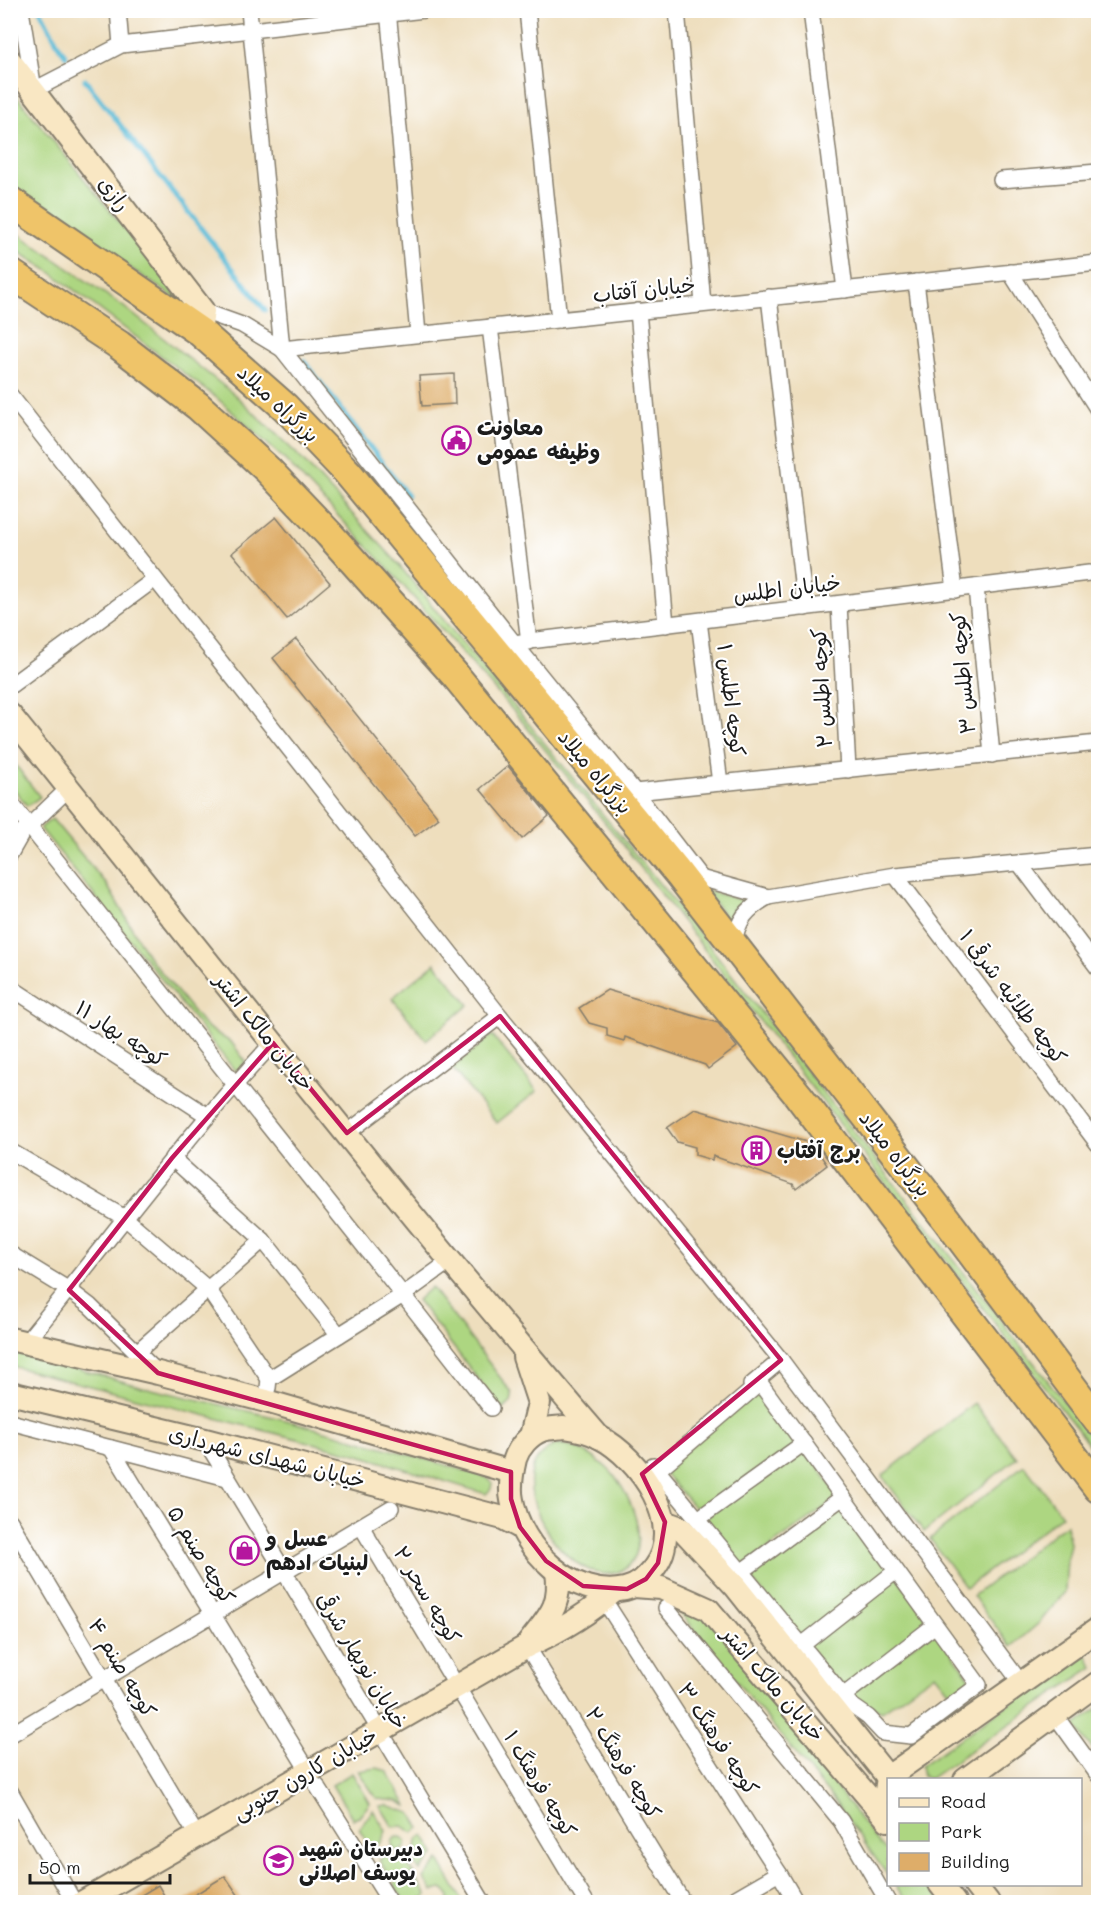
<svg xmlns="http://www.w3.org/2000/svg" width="1109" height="1913" font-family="Mali,'Playpen Sans Arabic',sans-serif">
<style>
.green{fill:#add681;stroke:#64794e;stroke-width:1.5}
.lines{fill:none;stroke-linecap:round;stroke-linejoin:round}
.stream{stroke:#57bad6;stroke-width:5}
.building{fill:#dead69}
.street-casing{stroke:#857d6c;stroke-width:18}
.secondary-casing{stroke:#857d6c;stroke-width:26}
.highway-casing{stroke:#857d6c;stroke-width:32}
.street{stroke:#fff;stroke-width:15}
.secondary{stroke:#f9e7c3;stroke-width:22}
.highway{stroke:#efc469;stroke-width:28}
.marked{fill:none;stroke:#c2185b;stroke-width:4.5;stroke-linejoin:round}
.labels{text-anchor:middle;stroke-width:4.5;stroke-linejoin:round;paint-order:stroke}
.street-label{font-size:21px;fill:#1c1c1c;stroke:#fff}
.poi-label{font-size:21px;font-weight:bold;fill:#1c1c1c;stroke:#fff;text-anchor:start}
</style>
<rect width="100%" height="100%" fill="#fff"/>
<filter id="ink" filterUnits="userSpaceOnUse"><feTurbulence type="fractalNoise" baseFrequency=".0167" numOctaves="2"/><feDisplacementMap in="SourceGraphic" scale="12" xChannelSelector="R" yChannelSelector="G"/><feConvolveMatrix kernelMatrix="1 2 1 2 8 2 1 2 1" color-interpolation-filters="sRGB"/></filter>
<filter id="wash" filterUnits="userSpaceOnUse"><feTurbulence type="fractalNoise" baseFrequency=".008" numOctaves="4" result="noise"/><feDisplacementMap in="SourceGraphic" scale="24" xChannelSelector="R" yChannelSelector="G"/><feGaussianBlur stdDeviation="1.35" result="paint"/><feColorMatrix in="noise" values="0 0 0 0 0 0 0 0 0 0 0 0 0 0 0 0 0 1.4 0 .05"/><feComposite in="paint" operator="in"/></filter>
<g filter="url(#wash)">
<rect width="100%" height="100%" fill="#eedebd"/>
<g class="green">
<path d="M10,88l150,184 21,30 -170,-114z"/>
<path d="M10,228l114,79 111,88 61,58 98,106 296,362 369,474 39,52v9l-474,-610 -109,-133 -130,-148 -102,-107 -65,-59 -169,-128 -38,-24z"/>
<path d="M11,759l29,38 -13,9 -16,-21z"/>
<path d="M52,819l55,66 41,71 57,70 27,17 14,19 -10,10 -196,-244z"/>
<path d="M705,890l40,11 -12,8 -5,12z"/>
<path d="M435,963l34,42 -43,35 -34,-42z"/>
<path d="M492,1035l45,56 -40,32 -45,-55z"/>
<path d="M431,1287l81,106c1,9 -3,12 -10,17l-85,-110z"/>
<path d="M10,1350l133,37 139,32 161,45 43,13 6,5 -1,7 -5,5 -130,-40 -345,-88z"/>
<path d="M759,1387l41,55 -100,72 -38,-44z"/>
<path d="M974,1403l43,55 -93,74 -42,-56z"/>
<path d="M560,1444c20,3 34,12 48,25 21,20 49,82 14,101 -45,24 -114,-72 -84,-112 7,-8 12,-12 22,-14z"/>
<path d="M803,1445l36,52 -97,70 -39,-48z"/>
<path d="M1024,1465l38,50 -96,73 -36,-49z"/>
<path d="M842,1501l51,69 -91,72 -57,-71z"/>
<path d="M1066,1524l4,20 -3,14 -2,34 -26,31 -28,24 -38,-51z"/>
<path d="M895,1574l37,51 -88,67 -38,-46z"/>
<path d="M676,1607l32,10 88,98 18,43 66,87 8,6v25l-52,-73z"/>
<path d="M935,1629l39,55 -19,15 -20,-25 -53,37 -35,-16z"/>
<path d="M1084,1651l9,16 -164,112 -6,-3 -2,-10z"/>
<path d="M1098,1708v49l-23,-31z"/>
<path d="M377,1768l10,3 20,35 -9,-5 -21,-2 -19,-28z"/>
<path d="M352,1773l18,30 -11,14 -6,2 -21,-34z"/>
<path d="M387,1805l24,8 9,15 -7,5 -10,-7 -10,1 -13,-21z"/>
<path d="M373,1810l13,21 -5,11 -9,7 -13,-20z"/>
<path d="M424,1835l11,19 -15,17 -9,-13 5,-7 1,-11z"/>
<circle cx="399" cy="1844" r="7"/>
<path d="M385,1855l10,7h10l9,12 -24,4 -11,-18z"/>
<path d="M439,1860l24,42h-15c3,-6 -1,-10 -6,-13l-9,2 -9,-13z"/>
<path d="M398,1881h19l10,14 -9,7h-13l-11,-18z"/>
<path d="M895,1885h32l15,17h-35z"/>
</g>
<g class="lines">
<g class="stream">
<path d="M40,10l20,38 6,8"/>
<path d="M85,80l180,230"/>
<path d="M304,361l103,134"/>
</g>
</g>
<g id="blocks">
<g class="building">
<path d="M454,374l1,30 -33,2 -3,-30z"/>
<path d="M276,517l54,66 -43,36 -55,-66z"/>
<path d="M296,639l143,179 -24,18 -142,-178z"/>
<path d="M508,766l41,50 -27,23 -42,-50z"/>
<path d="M607,990l111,33 19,24 -29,22 -3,-4 -80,-28 -1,4 -17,-5v-8l-18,-5 -10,-15z"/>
<path d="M695,1109l118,35 14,21 -31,24 -3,-5 -80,-28 -1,4 -17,-5v-8l-18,-5 -10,-14z"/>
<path d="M249,1540l8,12 -15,10 -8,-12z"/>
<path d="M225,1876l18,26h-60l32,-20z"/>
<path d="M158,1885l10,17h-38z"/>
</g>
</g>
</g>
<g filter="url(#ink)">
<use href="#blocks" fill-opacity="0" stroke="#857d6c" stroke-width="1.5"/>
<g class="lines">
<defs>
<g id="street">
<path d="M21,10l13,80 87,-45 303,-35"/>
<path d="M118,10l3,35"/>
<path d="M249,10l33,339 232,294 121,149 66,86"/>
<path d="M388,10l30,324"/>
<path d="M527,10l32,310"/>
<path d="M677,10l26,294"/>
<path d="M811,10l34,280"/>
<path d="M1001,180l97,-8"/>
<path d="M1010,272l88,138"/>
<path d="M916,282l39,308"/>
<path d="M769,297l36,311"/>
<path d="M203,311l39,14 40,24 816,-86"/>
<path d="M638,311l28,314"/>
<path d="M490,327l39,315"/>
<path d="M10,395l490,621 281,344 240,323"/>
<path d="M976,587l16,168"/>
<path d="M839,604l9,166"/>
<path d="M699,621l21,162"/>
<path d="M505,644l584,-71"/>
<path d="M10,686l145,-107"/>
<path d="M635,792l463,-49"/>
<path d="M10,802l393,493 88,113"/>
<path d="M10,854l12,-21 47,-45"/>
<path d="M1019,863l79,105"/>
<path d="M895,875l203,269"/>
<path d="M693,876l75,21"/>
<path d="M733,945c5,-25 13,-36 35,-48l127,-22 203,-20"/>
<path d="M10,987l198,129"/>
<path d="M347,1133l153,-117"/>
<path d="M10,1151l115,67 83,71 61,90"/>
<path d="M172,1158l91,82 76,95"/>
<path d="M10,1254l59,36 21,16 66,65"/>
<path d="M26,1342c82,-100 158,-204 247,-299"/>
<path d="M137,1352l126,-112"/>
<path d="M751,1385l30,-25"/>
<path d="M268,1388l1,-9 134,-84 47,-34"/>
<path d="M10,1422l101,26 198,324"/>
<path d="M205,1440l278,462"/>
<path d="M111,1448l116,30"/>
<path d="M653,1465l198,240 17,12 15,16 28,3 68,-51 -219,-302 -102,87"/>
<path d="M698,1519l106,-76"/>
<path d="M10,1521l187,315"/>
<path d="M361,1526l225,376"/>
<path d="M741,1572l102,-75"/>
<path d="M604,1600l175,273 17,29"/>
<path d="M666,1608l175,213 47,81"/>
<path d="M802,1645l94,-74"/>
<path d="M527,1646l156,256"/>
<path d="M843,1696l92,-71"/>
<path d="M1055,1715l43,60"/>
<path d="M10,1735l381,-227"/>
<path d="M317,1786l73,116"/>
<path d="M10,1791l64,111"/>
<path d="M729,1902l50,-29"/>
</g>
<g id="secondary">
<path d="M10,61l193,250 -3,21"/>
<path d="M10,715c195,242 386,487 589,722"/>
<path d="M10,1339l148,34 108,28 245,71"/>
<path d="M524,1357l15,46 -8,33"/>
<path d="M10,1393l195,47 298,78 17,9"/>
<path d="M564,1427c13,2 24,4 35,10 40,20 88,88 55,131 -8,10 -16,18 -29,21 -52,12 -105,-41 -113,-89 -3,-13 0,-28 3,-41 4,-12 14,-24 27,-29 7,-2 15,-2 22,-3z"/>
<path d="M665,1522l16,6 54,58 155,194"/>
<path d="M634,1586l27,2 47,21 180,211"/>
<path d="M528,1644c20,-27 34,-36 29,-73"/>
<path d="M965,1780l133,-97"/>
<path d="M886,1791l2,-14 210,-148"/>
<path d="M940,1884l14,18"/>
<path d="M974,1884l14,18"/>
<path d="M83,1902l444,-256c31,-14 62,-32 87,-55"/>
</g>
<g id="highway">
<path d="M10,201l190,131 85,75 63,66 329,399 269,347 152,202"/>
<path d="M10,273l109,72 79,61 70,64 61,64 126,141 343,420 300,393"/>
</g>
</defs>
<use href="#street" class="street-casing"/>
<use href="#secondary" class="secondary-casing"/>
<use href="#highway" class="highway-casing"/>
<use href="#street" class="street"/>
<use href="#secondary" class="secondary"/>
<use href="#highway" class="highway"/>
</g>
</g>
<path class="marked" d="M500,1016l281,344 -139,114 23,48 -7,41 -12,16 -19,10 -44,-3 -37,-25 -26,-34 -9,-28v-27l-353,-99 -89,-83 103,-132 101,-115 74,90z"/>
<defs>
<symbol id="civic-ring" viewBox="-11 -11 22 22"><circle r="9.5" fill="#fff" stroke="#b5179e" stroke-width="1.5"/><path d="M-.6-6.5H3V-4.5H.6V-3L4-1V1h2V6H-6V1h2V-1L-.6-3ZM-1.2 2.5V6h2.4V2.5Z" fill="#b5179e"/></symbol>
<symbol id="building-ring" viewBox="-11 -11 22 22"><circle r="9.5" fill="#fff" stroke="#b5179e" stroke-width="1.5"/><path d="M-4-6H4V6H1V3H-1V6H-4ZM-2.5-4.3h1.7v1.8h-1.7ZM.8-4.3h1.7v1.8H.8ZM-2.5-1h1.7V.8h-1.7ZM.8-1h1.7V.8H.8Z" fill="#b5179e"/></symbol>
<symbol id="shop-ring" viewBox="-11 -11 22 22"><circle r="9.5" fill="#fff" stroke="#b5179e" stroke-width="1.5"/><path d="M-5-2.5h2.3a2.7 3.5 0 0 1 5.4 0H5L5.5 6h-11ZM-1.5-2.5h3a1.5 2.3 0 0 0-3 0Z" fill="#b5179e"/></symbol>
<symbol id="school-ring" viewBox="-11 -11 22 22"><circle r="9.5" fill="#fff" stroke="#b5179e" stroke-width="1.5"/><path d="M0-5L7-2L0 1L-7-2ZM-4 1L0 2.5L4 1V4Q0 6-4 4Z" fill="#b5179e"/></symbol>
</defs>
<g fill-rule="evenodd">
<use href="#civic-ring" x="440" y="424" width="33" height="33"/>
<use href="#building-ring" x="740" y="1134" width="33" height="33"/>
<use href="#shop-ring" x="228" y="1534" width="33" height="33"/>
<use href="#school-ring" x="262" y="1844" width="33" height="33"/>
</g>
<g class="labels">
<g class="street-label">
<text transform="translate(114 194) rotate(53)" y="7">رازی</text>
<text transform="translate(644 290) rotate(-6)" y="7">خیابان آفتاب</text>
<text transform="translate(278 404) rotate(43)" y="7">بزرگراه میلاد</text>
<text transform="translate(787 589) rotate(-7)" y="7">خیابان اطلس</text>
<text transform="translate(963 673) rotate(-95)" y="7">کوچه اطلس ۳</text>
<text transform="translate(822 688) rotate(-93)" y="7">کوچه اطلس ۲</text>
<text transform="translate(731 700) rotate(83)" y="7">کوچه اطلس ۱</text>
<text transform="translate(595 772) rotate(50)" y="7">بزرگراه میلاد</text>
<text transform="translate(1013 997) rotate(53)" y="7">کوچه طلائیه شرقی ۱</text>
<text transform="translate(264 1032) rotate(51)" y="7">خیابان مالک اشتر</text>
<text transform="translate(121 1034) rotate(33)" y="7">کوچه بهار ۱۱</text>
<text transform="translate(895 1154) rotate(52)" y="7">بزرگراه میلاد</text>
<text transform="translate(267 1457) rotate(14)" y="7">خیابان شهدای شهرداری</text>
<text transform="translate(201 1555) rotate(59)" y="7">کوچه صنم ۵</text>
<text transform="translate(427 1595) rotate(59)" y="7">کوچه سحر ۲</text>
<text transform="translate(362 1661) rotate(59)" y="7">خیابان نوبهار شرقی</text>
<text transform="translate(122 1668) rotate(59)" y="7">کوچه صنم ۴</text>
<text transform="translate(773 1684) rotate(49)" y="7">خیابان مالک اشتر</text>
<text transform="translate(718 1739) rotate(57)" y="7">کوچه فرهنگ ۳</text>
<text transform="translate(623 1763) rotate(59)" y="7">کوچه فرهنگ ۲</text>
<text transform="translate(305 1774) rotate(-30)" y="7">خیابان کارون جنوبی</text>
<text transform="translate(540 1784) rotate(59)" y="7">کوچه فرهنگ ۱</text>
</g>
<g class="poi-label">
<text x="477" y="435">معاونت<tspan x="477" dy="24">وظیفه عمومی</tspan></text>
<text x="777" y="1158">برج آفتاب</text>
<text x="266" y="1546">عسل و<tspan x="266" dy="24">لبنیات ادهم</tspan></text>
<text x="299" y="1856">دبیرستان شهید<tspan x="299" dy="24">یوسف اصلانی</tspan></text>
</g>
</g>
<rect width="1109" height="1913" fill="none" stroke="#fff" stroke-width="36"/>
<rect x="887" y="1778" width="195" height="108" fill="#ffffff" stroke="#a4a4a4" stroke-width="1.5"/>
<rect x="899" y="1798" width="30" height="9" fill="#f9e7c3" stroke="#a4a4a4" stroke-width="1.5"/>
<text x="941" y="1808" font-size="18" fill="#1c1c1c">Road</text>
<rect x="899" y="1823" width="30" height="18" fill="#add681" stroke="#a4a4a4" stroke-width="1.5"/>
<text x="941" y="1838" font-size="18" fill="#1c1c1c">Park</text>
<rect x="899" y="1853" width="30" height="18" fill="#dead69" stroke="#a4a4a4" stroke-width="1.5"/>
<text x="941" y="1868" font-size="18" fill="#1c1c1c">Building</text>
<path d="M30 1874v9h140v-9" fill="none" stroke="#1c1c1c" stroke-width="3"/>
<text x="39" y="1874" font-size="18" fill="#1c1c1c" stroke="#ffffff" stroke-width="4.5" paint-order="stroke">50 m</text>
</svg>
